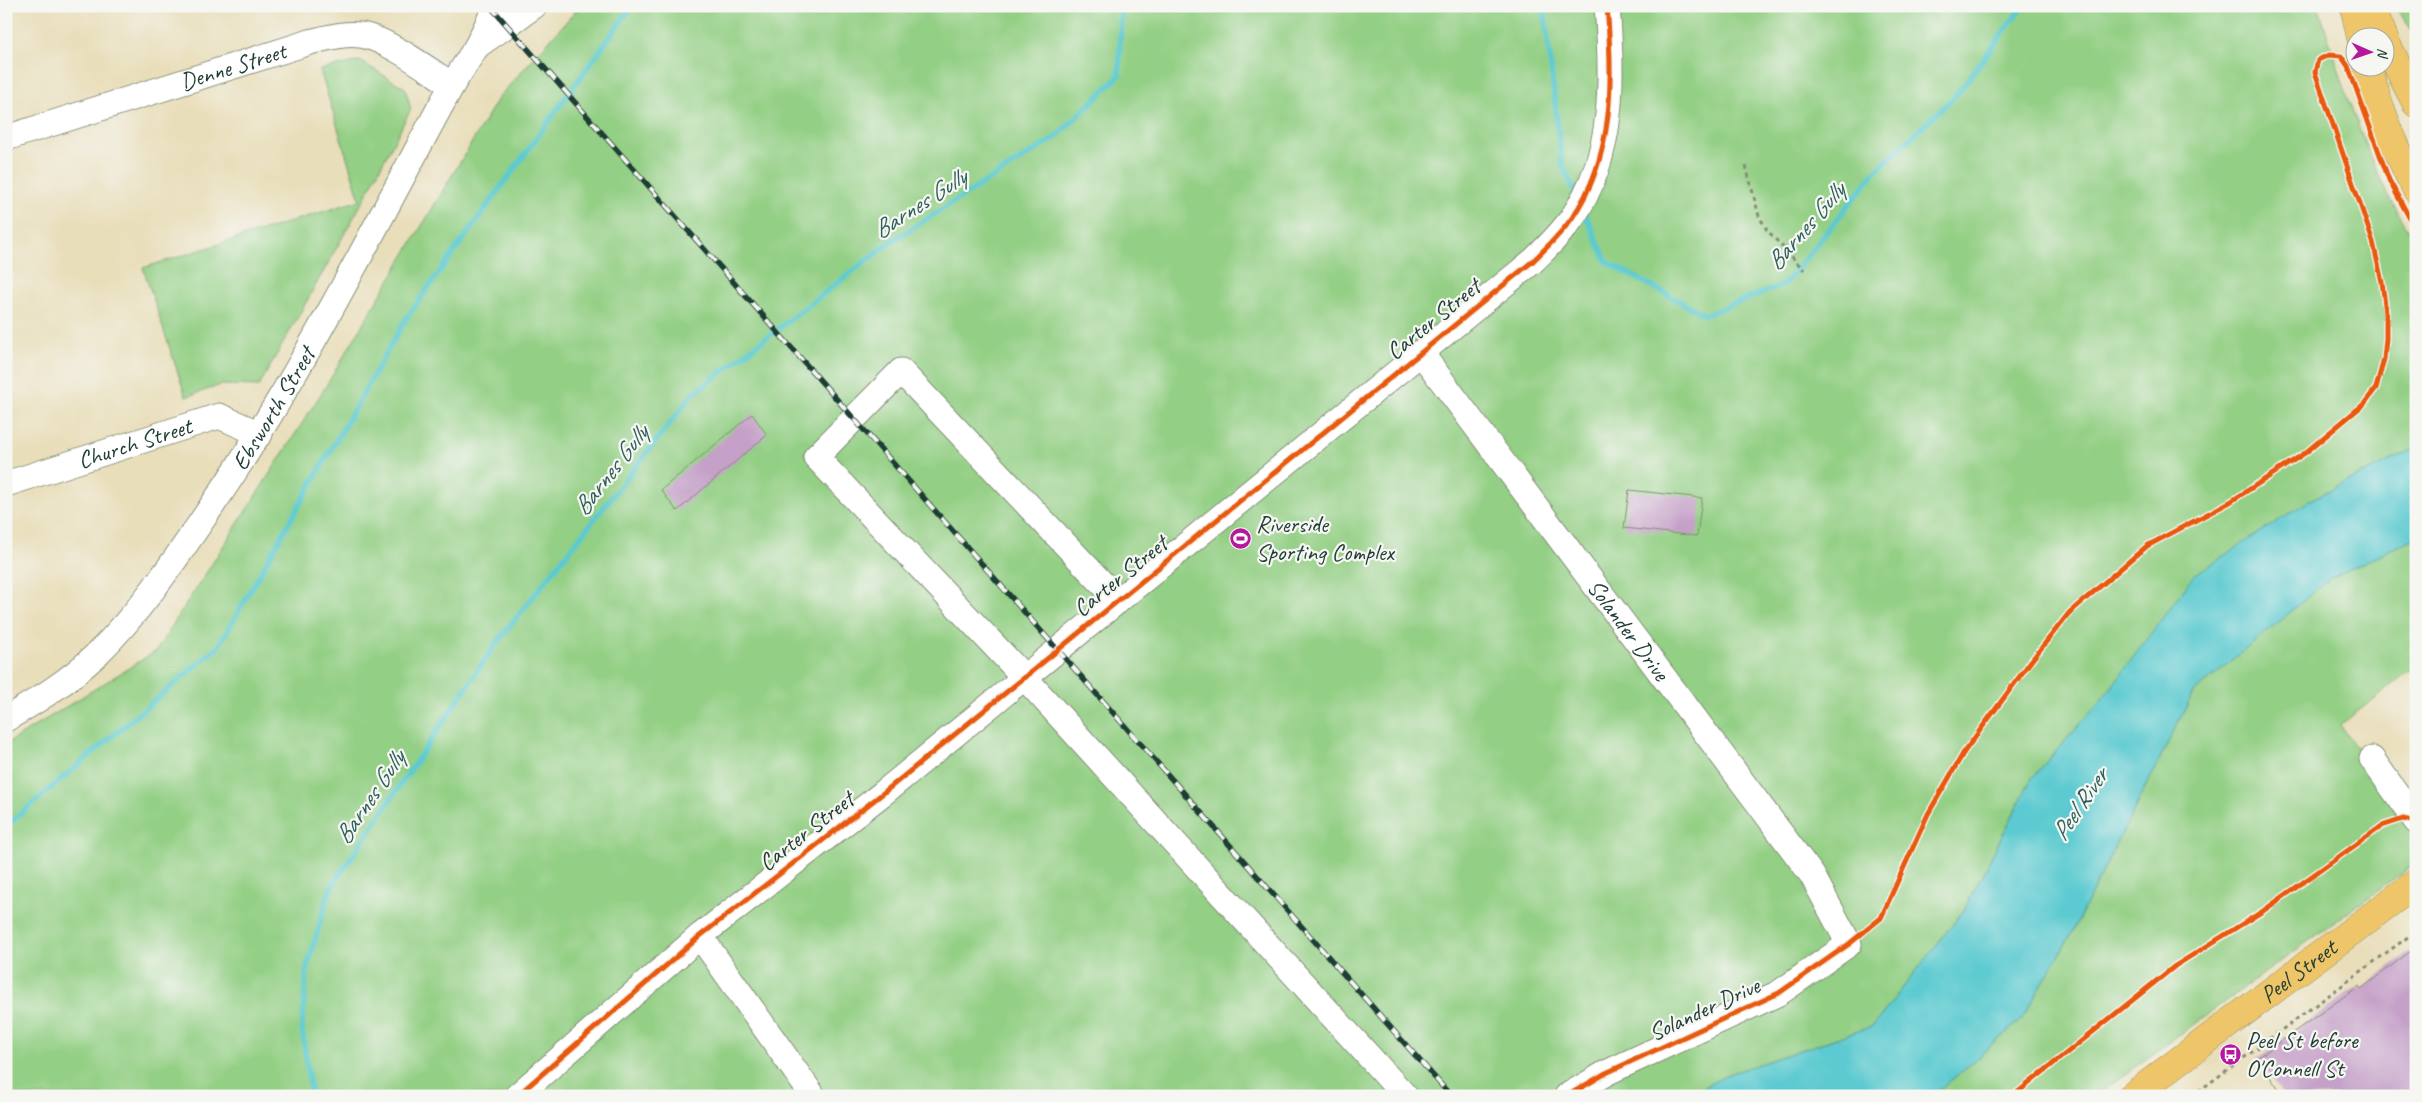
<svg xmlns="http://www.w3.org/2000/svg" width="2422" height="1102" font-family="Caveat,sans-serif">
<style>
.green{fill:#93cf84;stroke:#59865c}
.water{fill:#5ccad0;stroke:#3e8482}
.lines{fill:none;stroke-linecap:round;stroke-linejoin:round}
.stream{stroke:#5ccad0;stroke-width:5.5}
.building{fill:#c5a0c8}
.minor-casing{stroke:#848e77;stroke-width:27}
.major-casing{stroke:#848e77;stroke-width:29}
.path{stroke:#848e77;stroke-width:3;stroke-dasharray:4 4;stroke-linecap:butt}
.minor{stroke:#fff;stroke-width:25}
.major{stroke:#eec569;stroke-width:28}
.rail-casing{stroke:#1f3d34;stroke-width:5.5}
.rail{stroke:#f6f6f2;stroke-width:4;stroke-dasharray:11;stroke-linecap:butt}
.cycleway-casing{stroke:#f6f6f2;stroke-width:8}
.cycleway{stroke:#e8590c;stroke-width:5}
.labels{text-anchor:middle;stroke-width:4.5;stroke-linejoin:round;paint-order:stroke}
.street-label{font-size:24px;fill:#1f3d34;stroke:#f6f6f2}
.poi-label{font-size:24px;fill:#1f3d34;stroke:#f6f6f2;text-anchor:start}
.water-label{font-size:25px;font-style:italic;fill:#2e605b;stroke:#f6f6f2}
</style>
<rect width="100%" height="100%" fill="#f6f6f2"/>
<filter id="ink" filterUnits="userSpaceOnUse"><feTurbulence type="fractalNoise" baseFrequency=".02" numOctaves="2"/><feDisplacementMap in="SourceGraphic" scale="10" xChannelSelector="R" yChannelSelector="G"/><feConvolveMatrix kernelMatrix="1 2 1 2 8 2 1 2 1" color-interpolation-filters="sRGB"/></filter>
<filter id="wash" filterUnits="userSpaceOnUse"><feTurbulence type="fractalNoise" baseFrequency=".0096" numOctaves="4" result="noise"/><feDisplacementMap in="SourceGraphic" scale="20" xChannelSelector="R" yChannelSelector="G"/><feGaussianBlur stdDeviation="1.12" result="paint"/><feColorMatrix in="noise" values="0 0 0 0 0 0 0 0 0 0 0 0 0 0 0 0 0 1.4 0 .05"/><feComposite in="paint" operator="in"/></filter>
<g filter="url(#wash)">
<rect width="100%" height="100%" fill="#e9deba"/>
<g class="green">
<path d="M580,6h1738c25,75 51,171 98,234v208l-106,52 -209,201 -69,77 -68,132 -91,116 -150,50 -32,20h-1685v-352l150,-93 170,-265 173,-289z"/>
<path d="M2395,6h21v30l-21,-29z"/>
<path d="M360,61l45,27 6,21 -48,92 -104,185 -38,-1 -35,12 -43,-129 217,-68 -40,-130z"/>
<path d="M2416,537v130l-76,58 76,106v32l-321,233h-162l88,-76 47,-80 125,-247 138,-115z"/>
</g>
<path class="water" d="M2416,448v89l-85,41 -138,115 -125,247 -47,80 -88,76h-242l32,-20 150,-50 91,-116 68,-132 69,-77 93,-126 116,-75z"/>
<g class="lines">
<g class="stream">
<path d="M1544,6l18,158 14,31"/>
<path d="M1584,212l23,50 98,53 80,-31 90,-112 82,-78 66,-88"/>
<path d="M6,826l212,-179 189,-330 225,-311"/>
<path d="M311,1096l-9,-68 5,-61 23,-78 165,-244 198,-251 199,-153 163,-103 64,-62 2,-70"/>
</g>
</g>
<g id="blocks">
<g class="building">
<path d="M752,414l15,21 -90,76 -16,-21z"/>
<path d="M1629,490l73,8 -5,38 -73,-8z"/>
<path d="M2416,947v141l-10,8h-123l-26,-38 102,-72 2,3z"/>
</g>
</g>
</g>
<g filter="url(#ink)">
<use href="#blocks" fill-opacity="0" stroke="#848e77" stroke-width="1"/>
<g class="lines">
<defs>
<g id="minor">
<path d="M477,46l57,-40"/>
<path id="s1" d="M6,138l304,-96c17,-4 33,-9 50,-7 24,2 70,36 92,50"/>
<path id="s2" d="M1421,353l391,522 37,69 -70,49 -173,80 -39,23"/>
<path id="s3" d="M6,484l213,-68 41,18"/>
<path d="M1118,600l-217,-229 -85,86 208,220 381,419"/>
<path id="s4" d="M6,719c32,-19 63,-38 90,-64 41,-40 75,-89 107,-136 95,-137 169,-288 249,-434l25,-39 19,-40"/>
<path d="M2372,759l44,62"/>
<path d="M700,936l113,160"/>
<path d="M517,1096l183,-160 182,-142 651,-533c14,-14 28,-27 39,-43 43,-62 41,-140 35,-212"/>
</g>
<g id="major">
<path d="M2354,6l7,32"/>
<path d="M2371,6l13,32"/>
<path d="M2384,39l32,64"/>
<path d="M2368,68c11,42 28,82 48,121"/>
<path id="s5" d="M2132,1096l284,-213"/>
</g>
</defs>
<use href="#minor" class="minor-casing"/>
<use href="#major" class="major-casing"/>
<g class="path">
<path d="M1746,166l13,50 8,14 37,40"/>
<path d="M2192,1096l224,-165"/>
</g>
<use href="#minor" class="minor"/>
<use href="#major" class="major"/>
<defs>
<path id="rail" d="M490,6l961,1090"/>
</defs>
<use href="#rail" class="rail-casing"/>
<use href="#rail" class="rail"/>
<defs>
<g id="cycleway">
<path d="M517,1096l183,-160 182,-142 651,-533c14,-14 28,-27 39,-43 43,-62 41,-140 35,-212"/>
<path d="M1567,1096l39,-23 173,-80 70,-49 32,-26 47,-104 36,-62 67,-91 38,-48 78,-67 83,-44 75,-49 59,-49 12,-16 8,-29 2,-20v-26l-4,-31 -9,-40 -58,-170 3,-12 11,-5 12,1 7,10 41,114 27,50"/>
<path d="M2013,1096l162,-130 88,-55 119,-85 21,-7 13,3"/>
</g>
</defs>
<use href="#cycleway" class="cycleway-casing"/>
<use href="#cycleway" class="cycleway"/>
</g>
</g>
<defs>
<symbol id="stadium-disc" viewBox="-11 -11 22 22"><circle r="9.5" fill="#b5179e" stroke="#f6f6f2"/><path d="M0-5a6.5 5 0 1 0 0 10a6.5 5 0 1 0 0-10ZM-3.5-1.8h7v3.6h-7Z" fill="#fff"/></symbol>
<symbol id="bus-disc" viewBox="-11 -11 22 22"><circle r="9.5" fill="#b5179e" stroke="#f6f6f2"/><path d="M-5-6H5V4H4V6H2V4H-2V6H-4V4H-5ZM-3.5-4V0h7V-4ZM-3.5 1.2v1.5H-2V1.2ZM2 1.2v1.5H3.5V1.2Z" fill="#fff"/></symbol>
</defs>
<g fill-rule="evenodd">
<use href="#stadium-disc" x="1228" y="526" width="25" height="25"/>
<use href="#bus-disc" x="2218" y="1042" width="25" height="25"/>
</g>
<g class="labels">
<g class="street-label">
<text dy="8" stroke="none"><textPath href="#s1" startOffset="238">Denne Street</textPath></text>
<text transform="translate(1433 319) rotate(-39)" y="8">Carter Street</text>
<text dy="8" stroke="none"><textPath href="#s4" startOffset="415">Ebsworth Street</textPath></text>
<text dy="8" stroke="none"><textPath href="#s3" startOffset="135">Church Street</textPath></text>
<text transform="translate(1120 576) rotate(-39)" y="8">Carter Street</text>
<text dy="8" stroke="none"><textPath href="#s2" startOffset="346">Solander Drive</textPath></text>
<text transform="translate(806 831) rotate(-38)" y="8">Carter Street</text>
<text dy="8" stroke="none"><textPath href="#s5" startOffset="208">Peel Street</textPath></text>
<text transform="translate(1704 1009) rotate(-25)" y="8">Solander Drive</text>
</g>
<g class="poi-label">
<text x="1256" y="532">Riverside<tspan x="1256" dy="28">Sporting Complex</tspan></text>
<text x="2246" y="1048">Peel St before<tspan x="2246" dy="28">O'Connell St</tspan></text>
</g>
<g class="water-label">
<text transform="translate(919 203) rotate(-33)" y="9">Barnes Gully</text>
<text transform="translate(1805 226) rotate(-49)" y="9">Barnes Gully</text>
<text transform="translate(610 470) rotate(-52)" y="9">Barnes Gully</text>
<text transform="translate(369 797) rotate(-56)" y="9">Barnes Gully</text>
<text transform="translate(2079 804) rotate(-56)" y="9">Peel River</text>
</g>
</g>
<rect width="2422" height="1102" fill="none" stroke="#f6f6f2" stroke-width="25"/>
<g transform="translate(2370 52) rotate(92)"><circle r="24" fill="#f6f6f2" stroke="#a0aca6"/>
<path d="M0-4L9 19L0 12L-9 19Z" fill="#b5179e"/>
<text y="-8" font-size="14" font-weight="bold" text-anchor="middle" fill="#1f3d34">N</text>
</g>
</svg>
